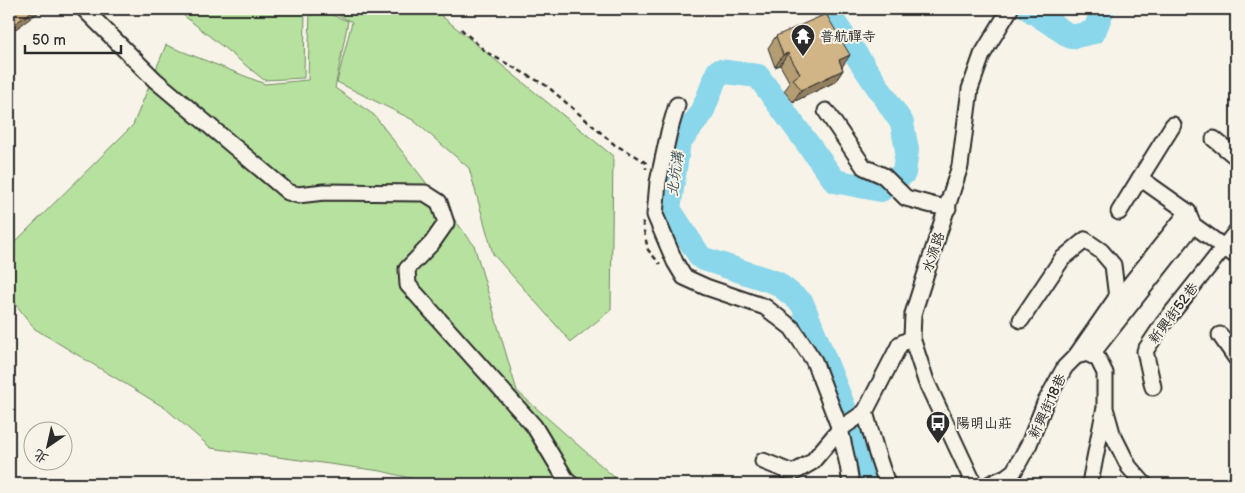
<svg xmlns="http://www.w3.org/2000/svg" width="1245" height="493" font-family="'Balsamiq Sans','LXGW WenKai TC',sans-serif">
<style>
.green{fill:#b7e19e;stroke:#718664}
.lines{fill:none;stroke-linecap:round;stroke-linejoin:round}
.river{stroke:#8ad6ea;stroke-width:24}
.minor-casing{stroke:#2b2b2b;stroke-width:19}
.path{stroke:#2b2b2b;stroke-width:2.5;stroke-dasharray:5 4;stroke-linecap:butt}
.minor{stroke:#f7f3e8;stroke-width:15}
.wall{fill:#b49c73;stroke:#2b2b2b}
.shaded-wall{fill:#927f5e;stroke:#2b2b2b}
.building{fill:#d1b586;stroke:#2b2b2b}
.labels{text-anchor:middle;stroke-width:4;stroke-linejoin:round;paint-order:stroke}
.poi-label{font-size:14px;fill:#2b2b2b;stroke:#f7f3e8;text-anchor:start}
.street-label{font-size:14px;fill:#2b2b2b;stroke:#f7f3e8}
.water-label{font-size:15px;font-style:italic;fill:#43565b;stroke:#f7f3e8}
</style>
<rect width="100%" height="100%" fill="#f7f3e8"/>
<filter id="ink" filterUnits="userSpaceOnUse"><feTurbulence type="fractalNoise" baseFrequency=".02" numOctaves="2"/><feDisplacementMap in="SourceGraphic" scale="10" xChannelSelector="R" yChannelSelector="G"/><feConvolveMatrix kernelMatrix="1 2 1 2 8 2 1 2 1" color-interpolation-filters="sRGB"/></filter>
<g filter="url(#ink)">
<g class="green">
<path d="M178,9h127l-1,69 -40,2 -87,-70z"/>
<path d="M310,9h5l33,12 -13,67 39,27 100,130 43,146 105,93h-188l-53,-13 -170,-23 -46,-40 -130,-79 -26,-33v-48l124,-123 33,-80 99,39 43,-4z"/>
<path d="M326,9h107l180,147 -2,154 -40,32 -78,-88 -24,-86 -56,-48 -76,-38 15,-60z"/>
</g>
<g class="lines">
<g class="river">
<path d="M836,9l-6,7 72,107 5,27 -3,23 -23,17 -46,-9 -77,-105 -40,-5 -16,42 -23,29 -10,67 32,49 76,25 25,20 64,159 4,22"/>
<path d="M1029,9l42,28 23,-5 9,-23"/>
</g>
<defs>
<g id="minor">
<path d="M84,9l71,71 133,112 10,3 26,-3 101,1 14,9 7,21 -14,20 -25,26 1,16 126,141 33,55 4,3"/>
<path d="M677,105l-8,27 -11,50 -3,33 20,47 9,15 22,10 59,20 27,21 22,33 26,68 8,36 3,19"/>
<path d="M826,111l38,56 20,9 22,22 26,7 16,3"/>
<path d="M1173,125l-33,53 48,34"/>
<path d="M1214,139l22,18"/>
<path d="M1119,212l21,-34"/>
<path d="M1189,216l4,9 43,31"/>
<path d="M1021,320l41,-61 23,-19 16,11 12,14 4,33 11,9"/>
<path d="M1220,335l16,23"/>
<path d="M1091,355l102,-130"/>
<path d="M1076,356l39,-56 9,-8 64,-80"/>
<path d="M1153,387l-8,-36 18,-27 73,-92"/>
<path d="M763,461l30,12 19,-11 28,-33 25,-17"/>
<path d="M1091,478l13,-66"/>
<path d="M887,484l-10,-30 -12,-42 35,-68 12,-6"/>
<path d="M974,484l-48,-103 -14,-43 1,-24 47,-148 10,-77 12,-34 28,-46"/>
<path d="M990,484l16,-7 8,-6 15,-27 16,-41 20,-36 11,-11 12,-3 10,6 7,14v35l7,25 17,34 15,17"/>
</g>
</defs>
<use href="#minor" class="minor-casing"/>
<g class="path">
<path d="M461,29l25,23 61,34 68,59 21,11 10,7v6"/>
<path d="M643,222v4l5,24 12,14"/>
</g>
<use href="#minor" class="minor"/>
</g>
<path class="wall" d="M776,36l66,31 1,3 -8,12 -42,20 -9,-11 6,-8 -10,-18 -5,2 -7,-19z"/>
<g class="shaded-wall">
<path d="M35,9h8l-34,25v-6z"/>
<path d="M788,53l-8,12 -5,2 8,-12z"/>
<path d="M850,55l-8,12 -3,-7z"/>
<path d="M843,70l-8,12 -42,20 8,-12z"/>
</g>
<g class="building">
<path d="M9,9h26l-26,19z"/>
<path d="M826,14l24,41 -11,5 4,10 -42,20 -8,-11 7,-5 -12,-21 -5,2 -7,-19z"/>
</g>
</g>
<defs>
<symbol id="temple-pin" viewBox="-11 -11 22 30"><path d="M0 17L-7.5 6A9.5 9.5 0 1 1 7.5 6Z" fill="#2b2b2b" stroke="#f7f3e8"/><path d="M0-6L5-2H3V0L6.5 2.5H4V6H1.5V3h-3V6H-4V2.5H-6.5L-3 0V-2H-5Z" fill="#fff"/></symbol>
<symbol id="bus-pin" viewBox="-11 -11 22 30"><path d="M0 17L-7.5 6A9.5 9.5 0 1 1 7.5 6Z" fill="#2b2b2b" stroke="#f7f3e8"/><path d="M-5-6H5V4H4V6H2V4H-2V6H-4V4H-5ZM-3.5-4V0h7V-4ZM-3.5 1.2v1.5H-2V1.2ZM2 1.2v1.5H3.5V1.2Z" fill="#fff"/></symbol>
</defs>
<g fill-rule="evenodd">
<use href="#temple-pin" x="789" y="22" width="28" height="38"/>
<use href="#bus-pin" x="924" y="409" width="28" height="38"/>
</g>
<g class="labels">
<g class="poi-label">
<text x="820" y="41">普航禪寺</text>
<text x="956" y="428">陽明山莊</text>
</g>
<g class="street-label">
<text transform="translate(933 252) rotate(-72)" y="5">水源路</text>
<text transform="translate(1173 313) rotate(-53)" y="5">新興街52巷</text>
<text transform="translate(1047 406) rotate(-65)" y="5">新興街18巷</text>
</g>
<g class="water-label">
<text transform="translate(675 174) rotate(-82)" y="5">北坑溝</text>
</g>
</g>
<rect width="1245" height="493" fill="none" stroke="#f7f3e8" stroke-width="30"/>
<rect x="15" y="15" width="1215" height="463" fill="none" stroke="#2b2b2b" stroke-width="2" filter="url(#ink)"/>
<g transform="translate(48 446) rotate(214)"><circle r="24" fill="#f7f3e8" stroke="#a5a39c"/>
<path d="M0-4L9 19L0 12L-9 19Z" fill="#2b2b2b"/>
<text y="-8" font-size="14" font-weight="bold" text-anchor="middle" fill="#2b2b2b">北</text>
</g>
<path d="M25 45v8h96v-8" fill="none" stroke="#2b2b2b" stroke-width="2.5"/>
<text x="32" y="45" font-size="15" fill="#2b2b2b" stroke="#f7f3e8" stroke-width="4" paint-order="stroke">50 m</text>
</svg>
